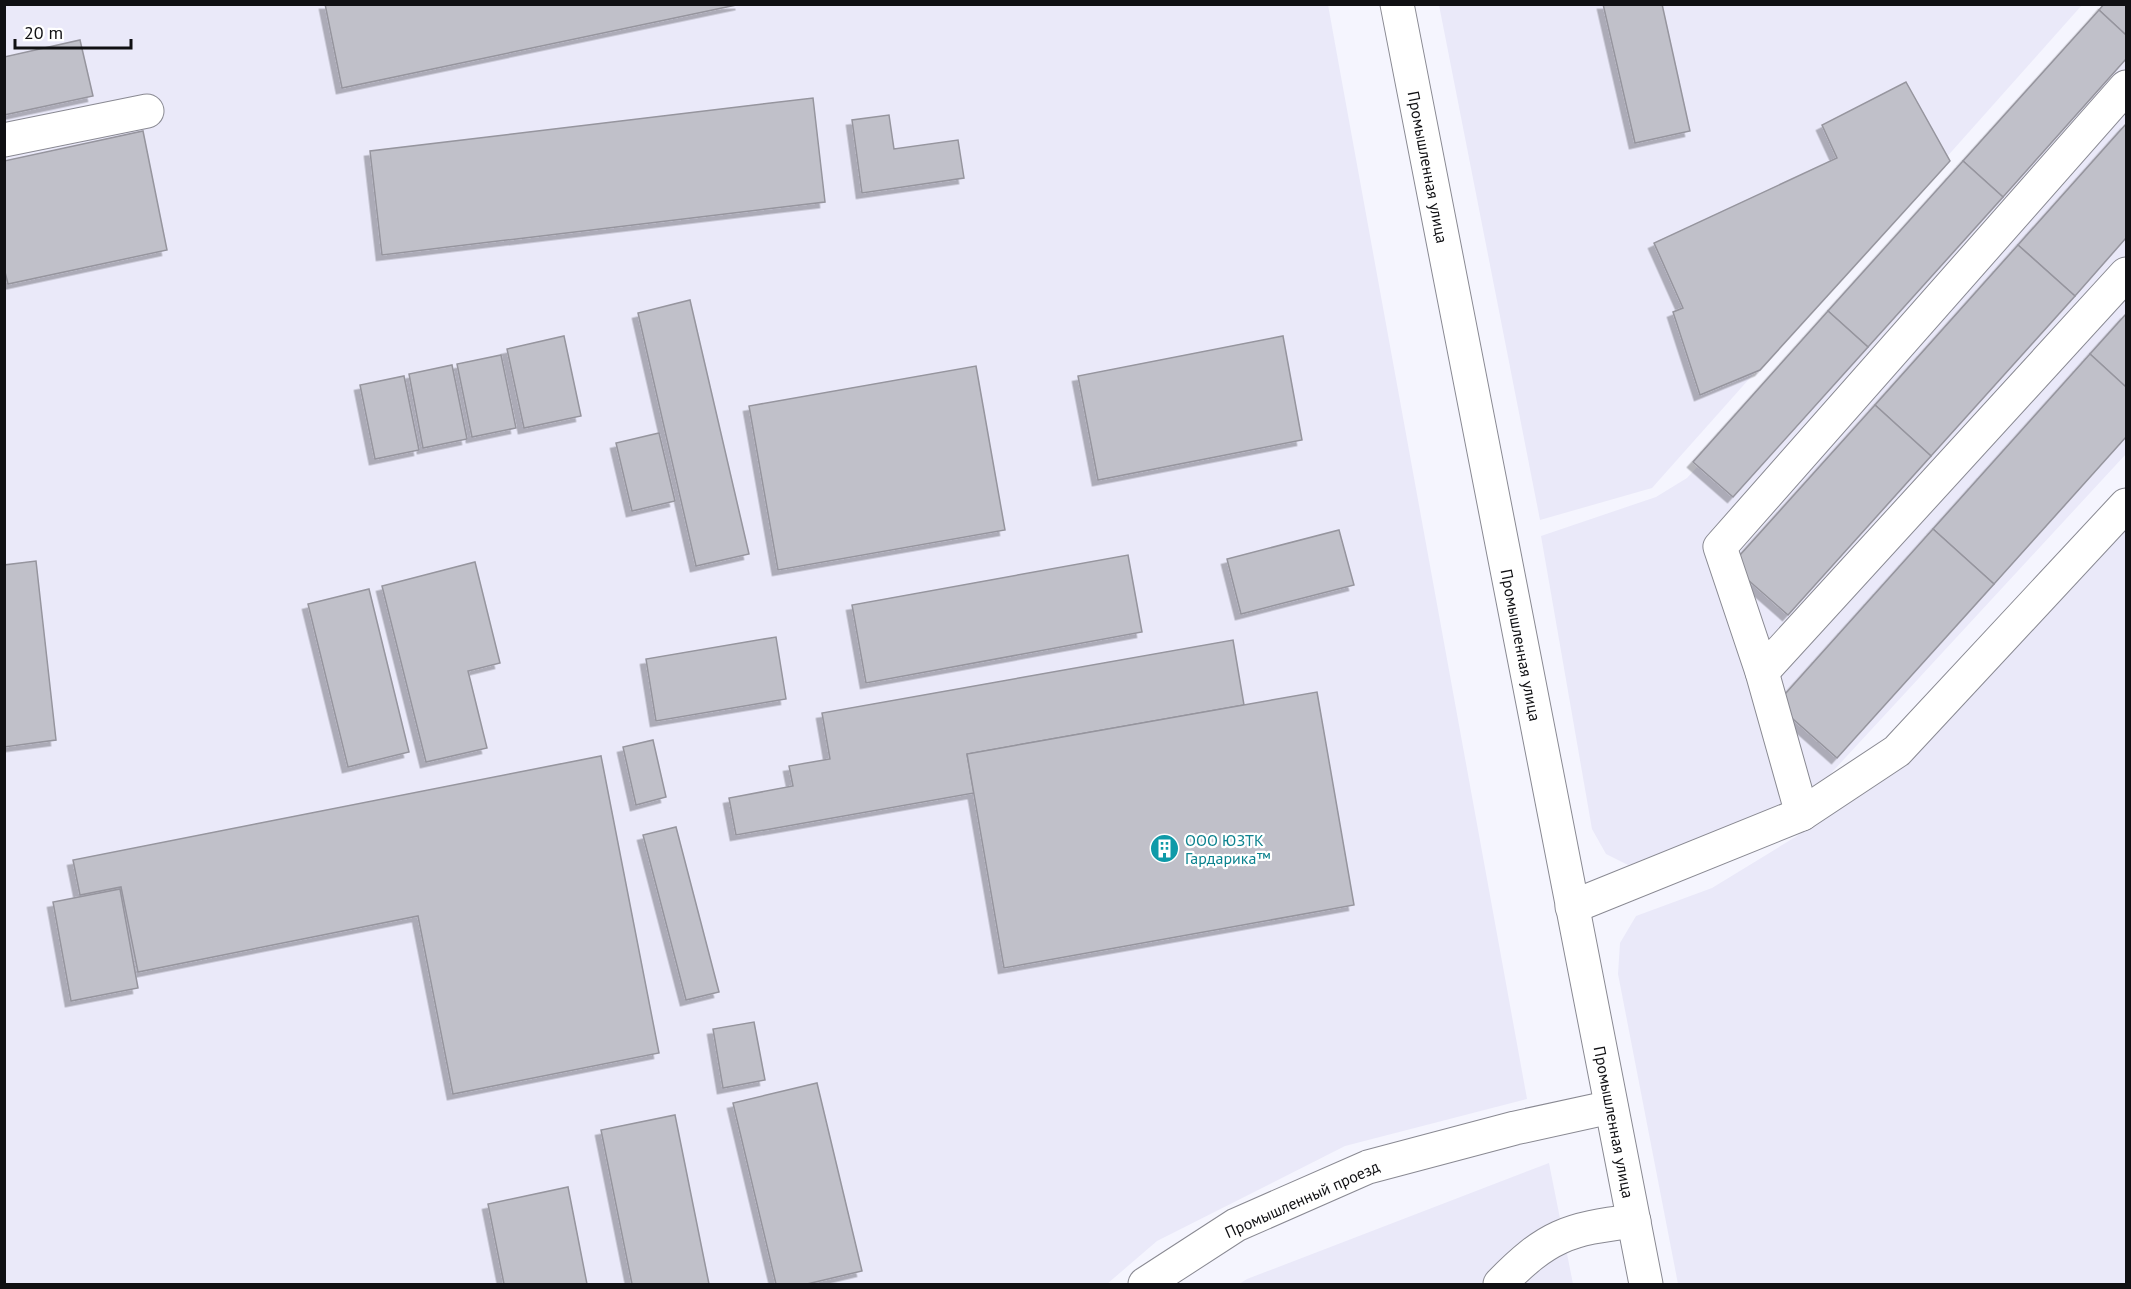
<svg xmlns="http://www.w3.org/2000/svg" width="2131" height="1289" font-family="'PT Sans',sans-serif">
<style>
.built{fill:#eae9f9}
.building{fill:#c0c0c9;stroke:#96959e;stroke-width:1.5;filter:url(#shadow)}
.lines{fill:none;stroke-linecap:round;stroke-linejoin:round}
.minor-casing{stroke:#898992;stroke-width:35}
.minor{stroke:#fff;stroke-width:33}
.labels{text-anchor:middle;stroke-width:4.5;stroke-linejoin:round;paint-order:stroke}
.street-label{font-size:16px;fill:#101013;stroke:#fff}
.culture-label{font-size:16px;fill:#0d838f;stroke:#fff;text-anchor:start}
</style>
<defs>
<filter id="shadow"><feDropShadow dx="-5.5" dy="5.5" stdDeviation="0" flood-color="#0004"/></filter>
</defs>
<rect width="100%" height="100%" fill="#f5f5fe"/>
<g class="built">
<path d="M5,5h1323l199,1094 -182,47 -188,95 -50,43h-1102z"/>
<path d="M1439,5h643l-430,483 -112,32z"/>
<path d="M2124,5h2v449l-304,329 -96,48 -66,27 -32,7 -22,-11 -14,-25 -51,-293 115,-39 31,-19z"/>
<path d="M2126,521v763h-448l-60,-310 2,-31 16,-27 76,-28 85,-52 110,-80z"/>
<path d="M1549,1163l24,121h-334l8,-5z"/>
</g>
<g class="building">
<path d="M325,4h416l-399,84z"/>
<path d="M1603,4h59l28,127 -55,12z"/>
<path d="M2104,4h22v31l-27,-25z"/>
<path d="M2099,10l27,25v24l-123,138 -40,-36z"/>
<path d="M80,40l13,56 -89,19v-58z"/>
<path d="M1906,82l44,79 -190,209 -60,25 -27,-83 10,-4 -29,-65 183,-85 -15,-33z"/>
<path d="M813,98l12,104 -443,53 -12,-104z"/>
<path d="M889,115l5,34 64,-9 6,38 -102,15 -10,-73z"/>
<path d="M2126,124v114l-51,58 -57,-51z"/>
<path d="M143,131l24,119 -159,34 -4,-16v-107z"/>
<path d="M1963,161l40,36 -135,150 -40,-36z"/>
<path d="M2018,245l57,51 -144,160 -56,-51z"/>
<path d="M690,300l59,254 -53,12 -58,-253z"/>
<path d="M1828,311l40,36 -135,150 -40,-35z"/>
<path d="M2126,314v73l-36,-33z"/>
<path d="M564,336l17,80 -57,12 -17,-79z"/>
<path d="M1283,336l19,104 -204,40 -20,-104z"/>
<path d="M2090,354l36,33v50l-132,147 -61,-55z"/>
<path d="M501,355l15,73 -44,9 -15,-73z"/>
<path d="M452,365l15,74 -44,9 -14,-74z"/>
<path d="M976,366l29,164 -227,40 -29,-164z"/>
<path d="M404,376l15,74 -44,9 -15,-74z"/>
<path d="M1875,405l56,51 -143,159 -57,-50z"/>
<path d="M659,433l16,68 -43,10 -16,-68z"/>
<path d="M1933,529l61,55 -157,174 -61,-54z"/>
<path d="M1339,530l15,55 -113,29 -14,-55z"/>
<path d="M1128,555l14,77 -276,51 -14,-78z"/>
<path d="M36,561l20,179 -52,7v-182z"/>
<path d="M475,562l25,101 -32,8 19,77 -61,14 -44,-176z"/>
<path d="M369,589l40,163 -61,15 -40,-163z"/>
<path d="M776,637l10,62 -130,22 -10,-62z"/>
<path d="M1233,640l11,65 -277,49 7,39 -238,42 -7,-37 64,-12 -4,-20 41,-7 -8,-46z"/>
<path d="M1317,692l37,213 -350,63 -37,-214z"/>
<path d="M653,740l13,57 -30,8 -13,-58z"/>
<path d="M601,756l58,297 -206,41 -35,-178 -280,56 -17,-85 -41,8 -7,-35z"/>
<path d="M676,827l43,165 -33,8 -43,-165z"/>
<path d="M120,889l18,99 -67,13 -18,-99z"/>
<path d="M754,1022l11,58 -42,8 -10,-59z"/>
<path d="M817,1083l45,188 -55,13h-31l-43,-181z"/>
<path d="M675,1115l34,169h-77l-31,-154z"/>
<path d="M568,1187l19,97h-83l-16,-80z"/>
</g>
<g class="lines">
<defs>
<g id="minor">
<path d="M1397,4l249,1280"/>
<path d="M2126,87l-406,460 42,125 364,-398"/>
<path d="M4,140l143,-29"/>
<path d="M1762,672l40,142"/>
<path d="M1572,907l230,-93 95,-63 229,-246"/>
<path d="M1145,1284l91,-59 132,-58 147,-39 96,-21"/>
<path d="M1500,1284c47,-48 67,-55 134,-63"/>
</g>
</defs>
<use href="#minor" class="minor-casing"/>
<use href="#minor" class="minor"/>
</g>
<defs>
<symbol id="building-disc" viewBox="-11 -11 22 22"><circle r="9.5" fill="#0f9aa8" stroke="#fff"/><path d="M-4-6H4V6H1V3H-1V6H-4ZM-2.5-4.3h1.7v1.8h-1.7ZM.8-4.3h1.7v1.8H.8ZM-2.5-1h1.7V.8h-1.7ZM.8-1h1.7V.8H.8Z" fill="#fff"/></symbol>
</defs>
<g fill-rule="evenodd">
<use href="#building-disc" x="1148" y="832" width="33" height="33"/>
</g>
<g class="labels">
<g class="street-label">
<text transform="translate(1428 167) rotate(79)" y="6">Промышленная улица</text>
<text transform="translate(1521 645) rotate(79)" y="6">Промышленная улица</text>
<text transform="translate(1614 1122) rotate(79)" y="6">Промышленная улица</text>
<text transform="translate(1302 1199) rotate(-24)" y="6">Промышленный проезд</text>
</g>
<g class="culture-label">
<text x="1185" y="846">ООО ЮЗТК<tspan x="1185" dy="18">Гардарика™</tspan></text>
</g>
</g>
<rect width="2131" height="1289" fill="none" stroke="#101013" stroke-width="12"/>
<path d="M15 39v9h116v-9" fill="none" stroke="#101013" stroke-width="3"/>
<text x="24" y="39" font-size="18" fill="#101013" stroke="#ffffff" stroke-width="4.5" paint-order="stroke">20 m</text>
</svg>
